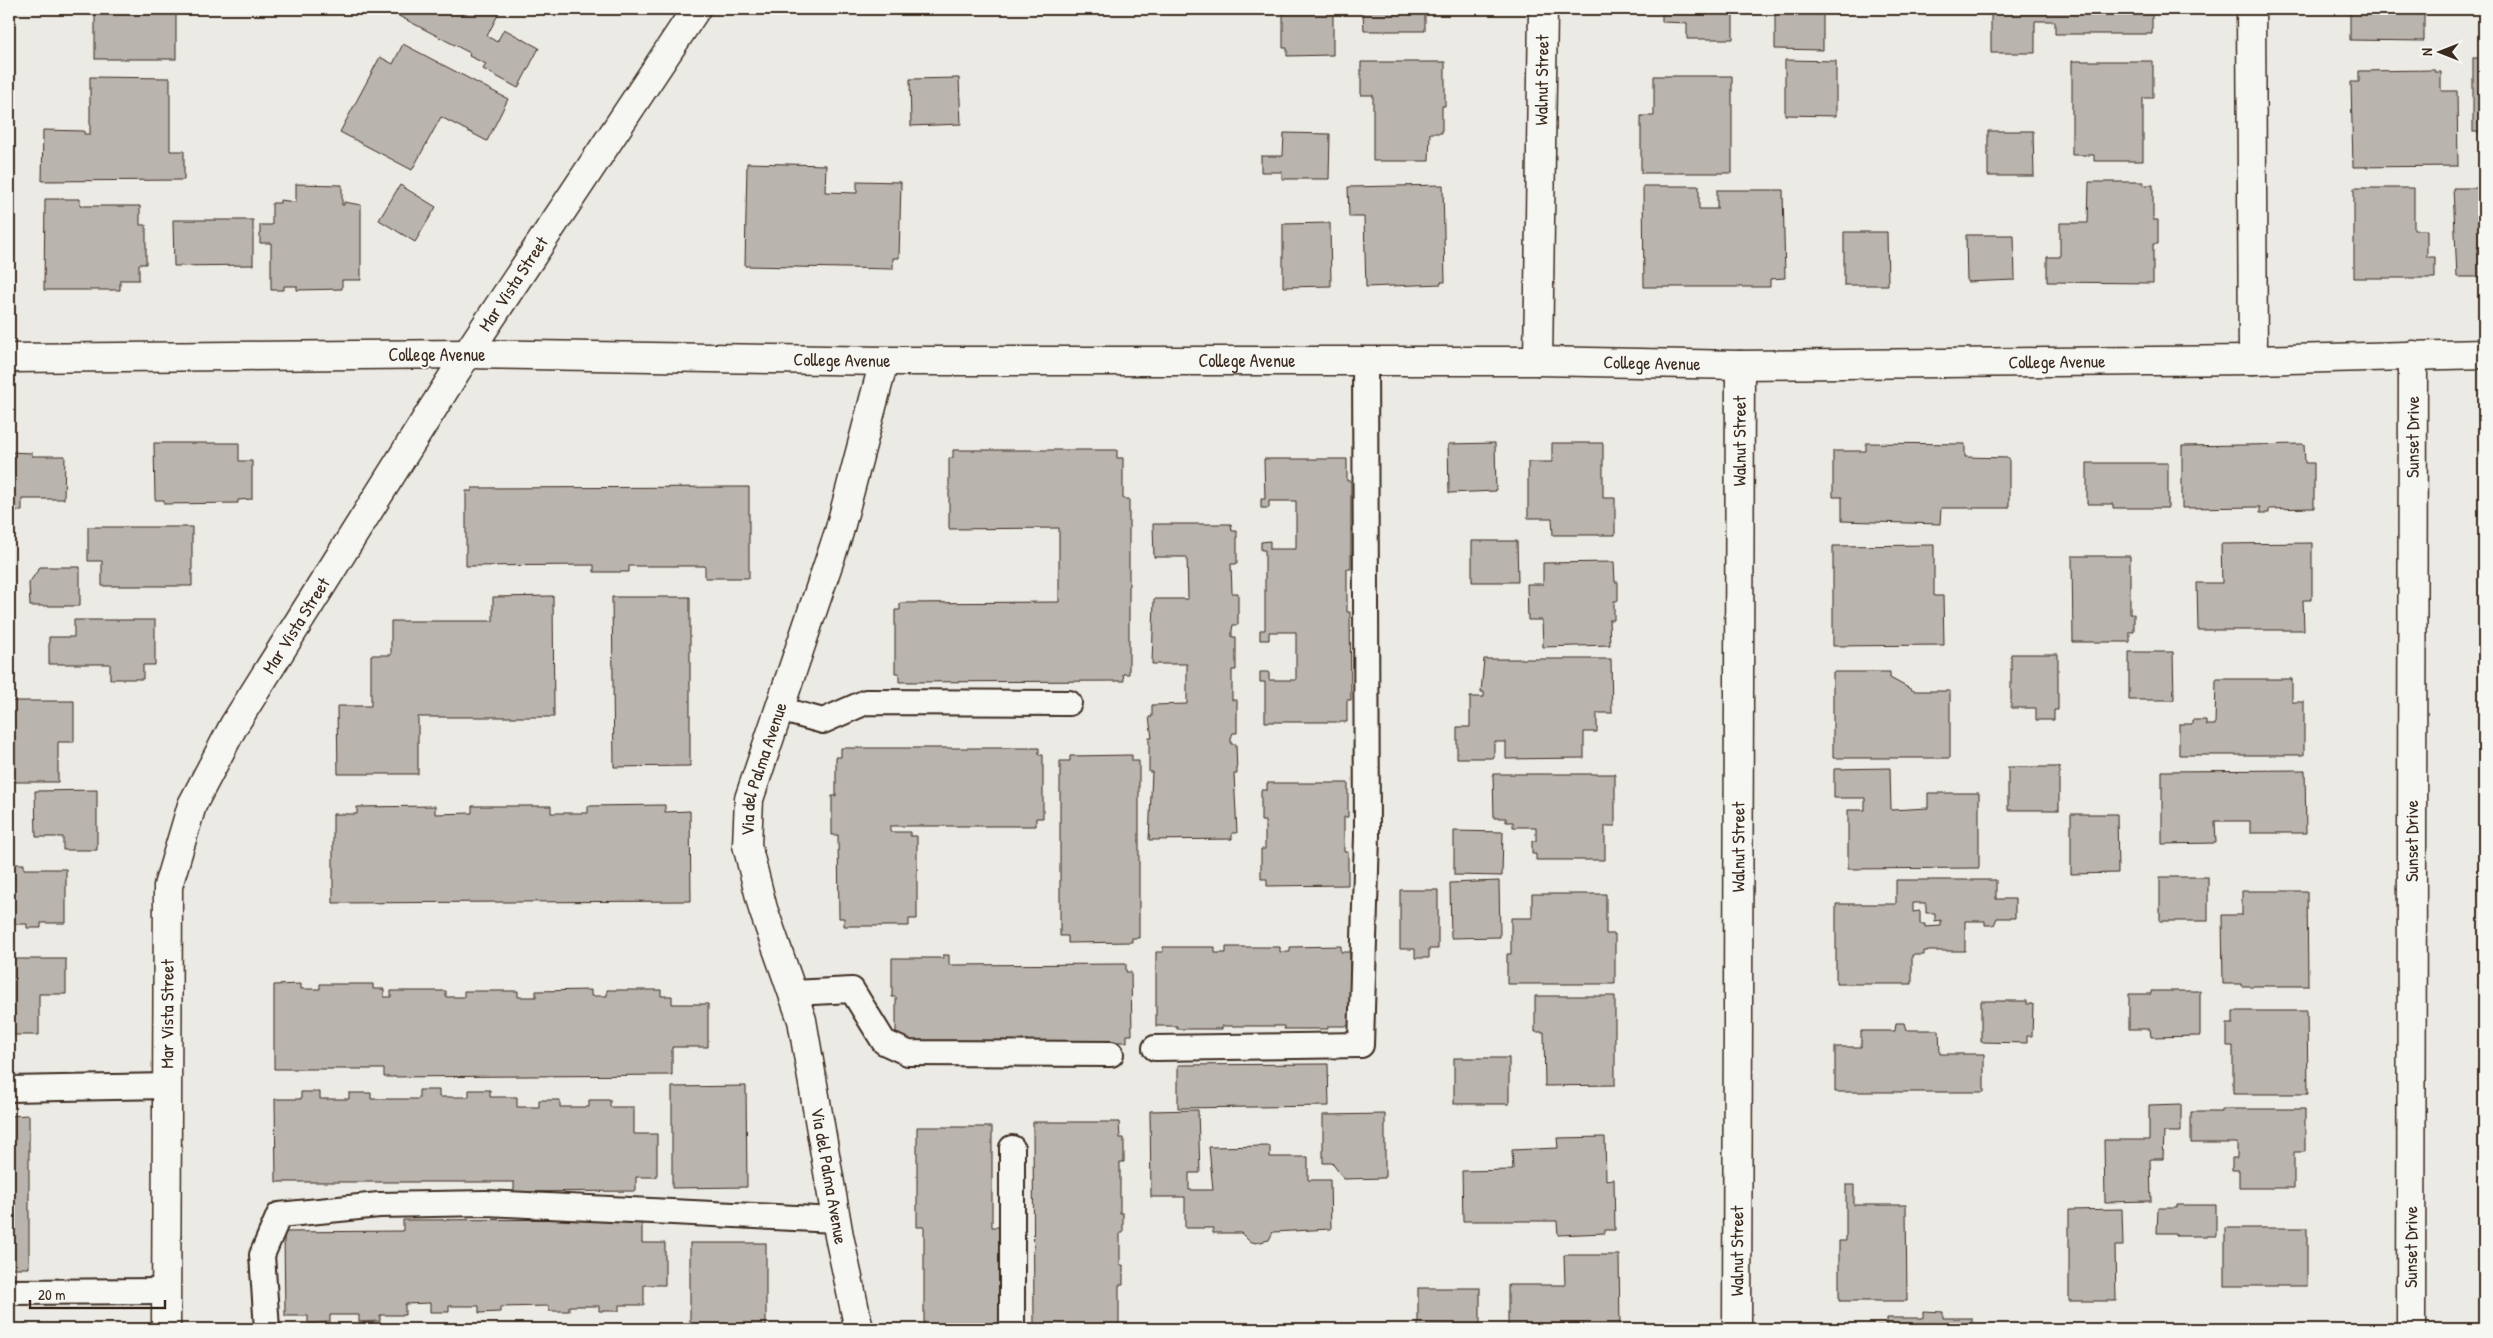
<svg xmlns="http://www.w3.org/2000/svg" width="2493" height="1338" font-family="'Patrick Hand',sans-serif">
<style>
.building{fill:#bab4ae;stroke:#3b2a1e;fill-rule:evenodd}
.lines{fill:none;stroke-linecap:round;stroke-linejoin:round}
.lane-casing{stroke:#3b2a1e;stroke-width:28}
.street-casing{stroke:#3b2a1e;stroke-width:31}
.secondary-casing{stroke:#3b2a1e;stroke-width:31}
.lane{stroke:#f6f6f2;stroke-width:24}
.street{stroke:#f6f6f2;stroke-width:28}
.secondary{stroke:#f6f6f2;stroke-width:28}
.labels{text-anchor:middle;stroke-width:4;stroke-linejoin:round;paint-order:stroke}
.street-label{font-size:18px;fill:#3b2a1e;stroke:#f6f6f2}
</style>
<rect width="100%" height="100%" fill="#ebeae5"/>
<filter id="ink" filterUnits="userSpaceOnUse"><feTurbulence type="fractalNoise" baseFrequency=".02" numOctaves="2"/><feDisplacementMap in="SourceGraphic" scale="10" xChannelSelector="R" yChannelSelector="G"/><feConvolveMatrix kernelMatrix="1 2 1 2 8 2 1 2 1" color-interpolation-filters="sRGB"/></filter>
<g filter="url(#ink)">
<g class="building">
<rect x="95" y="9" width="81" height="50"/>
<path d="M398,9h103l-14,27 10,6 7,-13 35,19 -21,40 -35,-19 3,-5 -17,-8 1,-3 -75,-39z"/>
<path d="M1287,9h138v22h-61l-1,-19h-30v43l-46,1v-8h-4v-35h4z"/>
<path d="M1662,9h71v30h-46v-16l-25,-1z"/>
<path d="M1775,9h48v41l-48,-1z"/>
<path d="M1991,9h161v25h-97v-13h-20v32h-44z"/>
<path d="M2350,9h74v32l-74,-1z"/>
<path d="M403,44l105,55 -21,42 -46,-24 -29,53 -72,-38 40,-75 13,7z"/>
<rect x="2473" y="58" width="11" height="74"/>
<path d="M1785,60l51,1v55l-51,-1z"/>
<path d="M2072,61h81v37h-10v63h-49v-6h-22z"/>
<path d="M1361,62h84v44h-3v27h-12l-1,28h-56v-66h-12z"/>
<path d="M2435,70v2h6v19h16l1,75 -105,1 -2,-85h8v-11z"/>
<path d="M1654,76h78v97h-91v-57h13z"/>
<path d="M90,77l80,1v73h14v29l-142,1 1,-51 41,1v3h6z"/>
<path d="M959,78l2,46 -50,2 -1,-47z"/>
<path d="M1988,131h45l1,45h-46z"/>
<path d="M1284,133l46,1 -1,45h-47v-7h-21v-16h22z"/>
<path d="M747,163l79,2 -1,27 32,1v-12l44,1 -2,76h-6v11l-148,-3z"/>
<path d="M2089,182h54v3h10v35h5v24h-5v39l-106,-1v-25h13v-34h28z"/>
<path d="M296,184l46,1v20h2v-3l17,3v75h-19v9l-45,1v-4h-13v4h-13v-47h-11v-18h12v-22h8v-3l16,2z"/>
<path d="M400,185l36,22 -21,35 -36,-22z"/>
<path d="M1443,185l2,97h-4v2l-75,3 -2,-70h-15l-1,-30z"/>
<path d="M1643,186h56v23h18v-19h66l2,88 -15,1v8h-126z"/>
<path d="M2354,188h60v42h13v27h8v21h-81z"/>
<path d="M2453,188h31v89h-27z"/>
<path d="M45,199h35v7h60v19h6v39h-7v16h-19v10h-76z"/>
<path d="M173,220h80v45l-79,1z"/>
<path d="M1330,223l1,63 -48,1v-63z"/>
<path d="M1844,232h43l1,53h-44z"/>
<path d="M1966,235h48l1,45 -48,2z"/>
<path d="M154,443h85v18h13v38l-14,1v3l-74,1v-4h-9z"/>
<path d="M1495,443l1,48 -47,2 -1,-49z"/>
<path d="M1552,443h51v55h12v37h-62l-1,-17h-24v-56h24z"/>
<path d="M1866,443l99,1v13l44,1v50h-68l-1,16 -98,-3v-24h-9v-46h33z"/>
<path d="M2304,444l1,19h9v45l-45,1v4h-9v-6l-78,1v-62z"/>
<path d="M953,450h164v8h6v41h6v175h-6l1,7 -225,1v-9h-4v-63h5v-7l159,-1v-74l-110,1v-71h4z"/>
<path d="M9,452l23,1v3h33l-1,43h-42v12h-13z"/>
<path d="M1264,459h83v22h4v88h-4v43h3l1,88h-4v22h-82v-40h-5v-10h9v8h27v-48h-27v8h-9v-10h5v-80h-4v-8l9,-1v8h26v-48h-27v7h-8v-9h4z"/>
<path d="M2087,463h81v45h-55v-4h-26z"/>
<path d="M749,487v91h-44v-12h-76v6h-35v-7l-128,1v-75h6v-3z"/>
<path d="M1153,524h78l1,7h5v33h-6l1,29h6v32h-5l-1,5v7h4v33h-4v30h5v33h-4l-2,5v6h5l1,30h-3l3,59h-5v6l-83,1 3,-68h-3v-34h3l-3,-21h3v-12l35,-1v-40h-35l2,-65h34l-1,-42h-33z"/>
<path d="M88,527h104v59h-90v-25h-14z"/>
<path d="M1472,541h45l1,41h-46z"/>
<path d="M2312,543v57h-9l1,30h-106l-1,-47h25l-1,-39z"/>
<path d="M1934,545v51h9l1,49 -111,1v-100z"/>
<path d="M2072,556h58v58h4v18h-4v10h-57z"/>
<path d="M1614,562l1,20h3v19h-4v19h-5l1,25 -67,2 -1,-27h-14l-1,-36h16v-21z"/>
<path d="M40,567h40v39h-50l-1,-23z"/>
<path d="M553,596l1,121h-136v57h-80l-1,-68h34v-51h20v-34h102v-24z"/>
<path d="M612,597h78v169l-76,1z"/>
<path d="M74,620h81v45h-12v14h-33v-15h-61v-27h25z"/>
<path d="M2129,652h44l1,48h-45z"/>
<path d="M2011,654h47v56h-4v10h-18v-12h-25z"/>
<path d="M1484,659h127l1,54h-15v19h-13v26l-78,1v-17h-12v16h-37v-31h13v-30h14v-5h-3z"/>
<path d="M1833,672h57v6l24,13h36v67h-117z"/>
<path d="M2216,679h76v23h12v53h-125v-31h13v-4h14v5h9z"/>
<path d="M9,701h65v41h-16v40h-49z"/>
<path d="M841,748h198v7h4v63h-7v8h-146v6h20v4h7v83h-8v7h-65v-8h-5l-1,-83h-6v-39h4v-39h5z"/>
<path d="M1132,755v6h7v177h-7v4l-64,1v-7h-8v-175h10v-5z"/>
<rect x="2008" y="767" width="51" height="43"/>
<path d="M1890,768l1,42 37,-2v-15h51v75l-131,1v-59h17v-12h-31v-29z"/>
<path d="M2305,770l1,63h-56v-12h-35l1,22 -54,1v-73z"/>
<path d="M1493,774h122v52h-10v34h-69v-6h-4v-13h4v-14h-23v-5h-7v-4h-12z"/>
<path d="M1267,783h81v34h-4v35h4v33l-81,1v-7h-6v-30h4v-28h-4v-31h6z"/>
<path d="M97,790v60h-34v-13h-27l-1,-46z"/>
<path d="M665,805v7l25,-1 1,90 -358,2v-89h24v-7l78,-1v8l37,-1v-7h79v7h37v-7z"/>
<path d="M2071,814h46l1,59 -47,1z"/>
<path d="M1454,831l49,1 -1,44 -48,-1z"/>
<path d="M9,864h15v5h42v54h-25v5h-14v-4h-18z"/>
<rect x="2160" y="877" width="48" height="44"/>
<path d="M1896,880h100v19h19v19h-18l-3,7h-9v-4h-20v30h-41v4h-12v29h-76v-80h60zM1913,903h13v10h9v8l6,-1v6l-16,1v-3h-5v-13l-7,1z"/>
<path d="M1499,881l1,56 -49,1 -1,-55z"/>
<path d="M1400,890h38v59h-9v9h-14v-9h-15z"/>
<path d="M2242,891h65l1,95h-67v-2h-18l-1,-69h20z"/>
<path d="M1532,894h74v40h9v50h-108v-30h4v-36h21z"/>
<path d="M1341,946v6h9v74h-22v3h-44v-3h-62v3h-45v-3h-21v-74h7v-5h52v6h11v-6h54v5h10v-5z"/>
<path d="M943,955h6v10l177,-1v8h5l1,63h-5v7l-226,1 -5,-6v-40h-4v-39h51z"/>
<path d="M9,959h57v35h-27v41h-30z"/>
<path d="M301,984v5h19v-5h53v5h11v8h7v-6h55v6h18v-6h54v6h18v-6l55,-1v6h16v-6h54v6h11v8h36v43h-36v28l-288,2v-8h-110v-84z"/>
<path d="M2151,991h49v45l-49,1 -1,-8h-21v-35h22z"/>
<path d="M1535,996h80v89l-70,1 -1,-54h-9z"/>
<path d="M1981,1001h46v3h6l-1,32h-5v7l-46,-1z"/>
<path d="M2233,1011h74l1,83h-75v-48h-6v-22h6z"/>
<path d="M1896,1023h8l2,7h33l1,24h44v38h-149v-45h26v-16h34z"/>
<rect x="1454" y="1058" width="55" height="46"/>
<path d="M1328,1064l1,42 -151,2v-43z"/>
<path d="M746,1086l1,101 -75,1v-101z"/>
<path d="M419,1090h20v7h30v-7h21v7h27v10h22v-7h21v7h29v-7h21v7h24v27h23v43h-21v14l-122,1v-10h-238l-1,-83h26v-7h19v7h29v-6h22v6h48z"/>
<path d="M2181,1104v28h-17l-1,27h-13l1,42 -46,1 -1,-62h45v-35z"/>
<path d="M2221,1109h84v43h-11v36h-55v-18h-7v-12h5v-15h-46v-31h30z"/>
<path d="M1198,1110l2,63h-11v17h24l-4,-43 61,-1v11h38v23h22l1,49 -58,3 -4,8 -13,3 -7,-2 -8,-8h-28v-5h-28v-31h-34l-1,-86z"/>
<path d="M1385,1114v64l-41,1 -12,-16h-9v-48z"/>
<path d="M29,1115v153h-20v-152z"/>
<path d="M1033,1122h86l1,16h4v24h-4v51h3v20h-3v32h3v20h-4v44h-85z"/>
<rect x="2480" y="1125" width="4" height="31"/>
<path d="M917,1127h75v100h8v101h-76v-101h-7z"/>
<path d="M1605,1137l1,43 8,-1 1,51h-10v3l-47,2 -1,-14h-94l-1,-50 51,-1 -1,-20 46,-2 -1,-10z"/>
<rect x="2481" y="1168" width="3" height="28"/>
<path d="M1846,1185h8v20h52l1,96h-68v-60h7z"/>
<path d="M2177,1205h39v31h-40v-3h-19l1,-25h19z"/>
<path d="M2122,1209l1,37h-8l1,55h-47v-91z"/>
<path d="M642,1219v24h23v42h-21v20h-25v6h-20v-5h-30v5h-20v-5l-49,1v5l-21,1v-7h-30v6h-19v-9l-25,1v11h-25v6l-21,1v-7h-29v7l-22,1v-7h-23l-1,-84 119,-1v-11z"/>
<rect x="2225" y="1228" width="82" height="58"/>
<rect x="690" y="1243" width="76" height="86"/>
<path d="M1564,1255h55l1,74h-112v-44h57z"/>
<rect x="1418" y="1288" width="62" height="41"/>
<path d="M1923,1311l20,1v6h29v11h-127v-3l42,1v-9h36z"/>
</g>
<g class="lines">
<defs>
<g id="lane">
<path d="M779,709l44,12 43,-19 203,1"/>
<path d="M793,993l59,-3 32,52 24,11 203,1"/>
<path d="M1155,1048l206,-3 6,-210 -2,-474"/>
<path d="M9,1089l158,-3"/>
<path d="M1012,1148v181"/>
<path d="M9,1292l157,-1"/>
<path d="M267,1329l-5,-74 17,-40 100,-10 107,-2 350,17"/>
</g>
<g id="street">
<path d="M2251,9l2,351"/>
<path d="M9,358l458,-4"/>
<path id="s1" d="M1538,361l5,-352"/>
<path id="s2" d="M859,1329l-20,-93 -37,-216 -39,-111 -16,-64 2,-46 90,-267 45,-171"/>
<path id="s3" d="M1737,1329l3,-964"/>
<path id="s4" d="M2411,1329l2,-974"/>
</g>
<g id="secondary">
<path id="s5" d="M467,354l417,7h654l202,4 513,-5 231,-6"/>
<path id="s6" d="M166,1329l2,-443 24,-81 42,-80 233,-371 229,-345"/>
</g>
</defs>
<use href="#lane" class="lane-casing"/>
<use href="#street" class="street-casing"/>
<use href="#secondary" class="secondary-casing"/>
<use href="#lane" class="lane"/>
<use href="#street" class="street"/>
<use href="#secondary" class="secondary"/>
</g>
</g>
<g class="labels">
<g class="street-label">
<text dy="6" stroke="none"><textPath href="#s1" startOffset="281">Walnut Street</textPath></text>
<text dy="6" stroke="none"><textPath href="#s6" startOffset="1140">Mar Vista Street</textPath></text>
<text x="437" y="361">College Avenue</text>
<text dy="6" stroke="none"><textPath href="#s5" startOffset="375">College Avenue</textPath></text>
<text dy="6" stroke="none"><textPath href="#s5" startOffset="780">College Avenue</textPath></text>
<text dy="6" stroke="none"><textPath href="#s5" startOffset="1590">College Avenue</textPath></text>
<text dy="6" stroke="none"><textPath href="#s5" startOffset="1185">College Avenue</textPath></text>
<text dy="6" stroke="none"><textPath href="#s4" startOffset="892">Sunset Drive</textPath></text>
<text dy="6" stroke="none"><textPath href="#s3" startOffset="888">Walnut Street</textPath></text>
<text dy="6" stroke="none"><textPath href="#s6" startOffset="735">Mar Vista Street</textPath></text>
<text dy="6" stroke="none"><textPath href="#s2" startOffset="576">Via del Palma Avenue</textPath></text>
<text dy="6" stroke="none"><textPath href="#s4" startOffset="488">Sunset Drive</textPath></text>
<text dy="6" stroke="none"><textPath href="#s3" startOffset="482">Walnut Street</textPath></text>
<text dy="6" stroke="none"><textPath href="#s6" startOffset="315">Mar Vista Street</textPath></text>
<text transform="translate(829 1176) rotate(80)" y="6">Via del Palma Avenue</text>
<text dy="6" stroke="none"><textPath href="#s4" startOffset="82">Sunset Drive</textPath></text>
<text dy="6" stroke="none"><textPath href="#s3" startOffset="78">Walnut Street</textPath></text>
</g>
</g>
<rect width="2493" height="1338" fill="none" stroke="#f6f6f2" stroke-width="30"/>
<rect x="15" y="15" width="2463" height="1308" fill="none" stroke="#3b2a1e" stroke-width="2" filter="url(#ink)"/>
<g transform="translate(2440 52) rotate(270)" stroke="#f6f6f2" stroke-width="4" paint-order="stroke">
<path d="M0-4L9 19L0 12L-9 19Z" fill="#3b2a1e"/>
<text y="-8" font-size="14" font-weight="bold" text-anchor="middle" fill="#3b2a1e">N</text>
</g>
<path d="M30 1300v8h135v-8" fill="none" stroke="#3b2a1e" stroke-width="2.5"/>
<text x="38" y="1300" font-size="15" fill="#3b2a1e" stroke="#f6f6f2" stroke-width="4" paint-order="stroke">20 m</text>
</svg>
